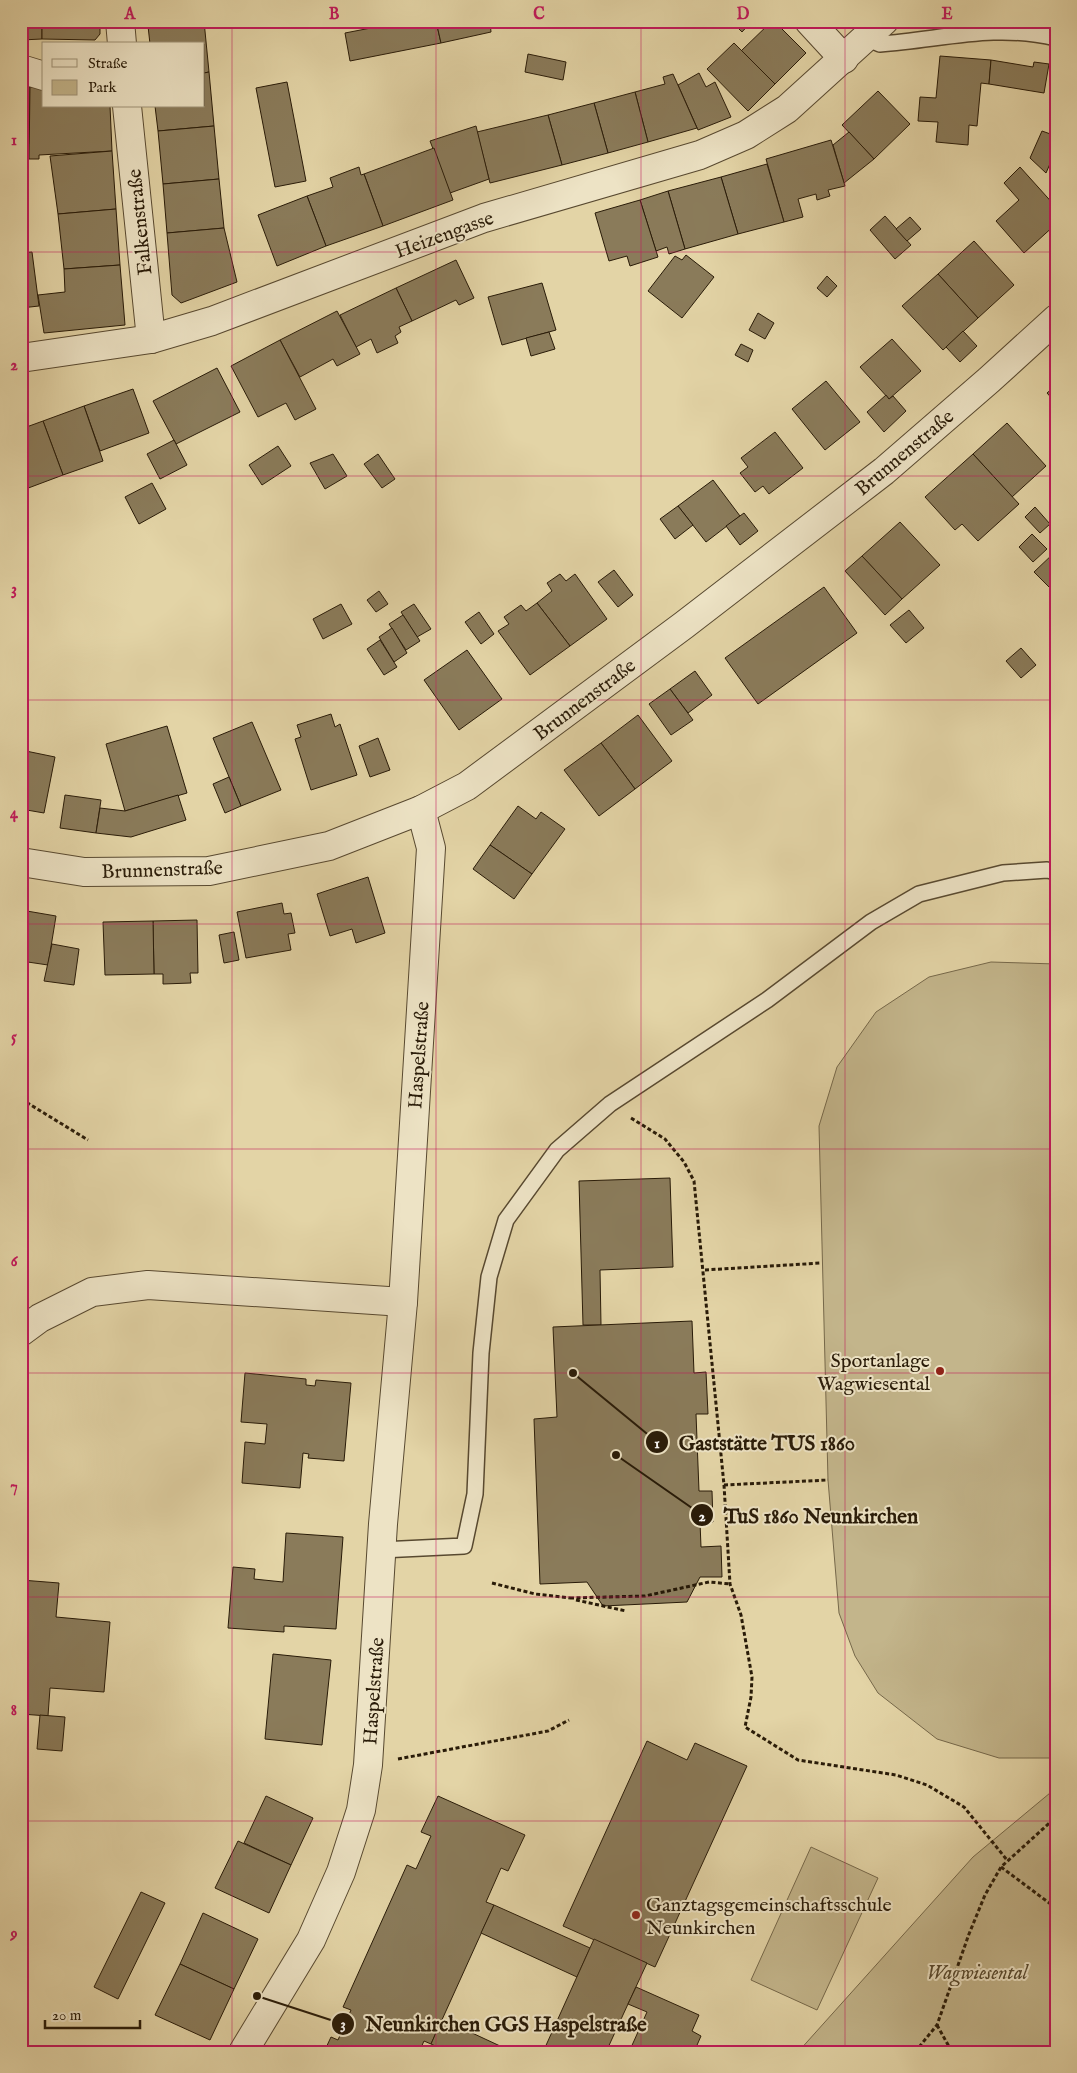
<svg xmlns="http://www.w3.org/2000/svg" width="1077" height="2073" font-family="'IM FELL English',serif">
<style>
.green{fill:#c3b58b;stroke:#76684a}
.building{fill:#8a7b5a;stroke:#291b08}
.lines{fill:none;stroke-linecap:round;stroke-linejoin:round}
.service-casing{stroke:#584930;stroke-width:18}
.minor-casing{stroke:#584930;stroke-width:30}
.tertiary-casing{stroke:#584930;stroke-width:30}
.path{stroke:#291b08;stroke-width:3;stroke-dasharray:4 2.5;stroke-linecap:butt}
.service{stroke:#ede3c5;stroke-width:15}
.minor{stroke:#ede3c5;stroke-width:28}
.tertiary{stroke:#ede3c5;stroke-width:28}
.grid{fill:none;stroke:#c2185b;stroke-width:1;stroke-opacity:0.55}
.poi-dot{fill:#8f2418;stroke:#ede3c5;stroke-width:2}
.labels{text-anchor:middle;stroke-width:4;stroke-linejoin:round;paint-order:stroke}
.street-label{font-size:20px;fill:#291b08;stroke:#ede3c5}
.poi-label{font-size:20px;fill:#291b08;stroke:#ede3c5;text-anchor:end}
.park-label{font-size:20px;font-style:italic;fill:#57492f;stroke:#ede3c5}
.leader{fill:none;stroke:#291b08;stroke-width:2}
.callout-dot{fill:#291b08;stroke:#ede3c5;stroke-width:2}
.mark-label{font-size:15px;text-anchor:middle;font-weight:bold;fill:#fff}
.callout-label{font-size:21px;text-anchor:middle;font-weight:bold;fill:#291b08;stroke:#ede3c5;stroke-width:4;stroke-linejoin:round;paint-order:stroke}
.neatline{fill:none;stroke:#c2185b;stroke-width:2}
.grid-label{font-size:16px;text-anchor:middle;font-weight:bold;fill:#c2185b}
</style>
<rect width="100%" height="100%" fill="#e3d4a6"/>
<filter id="stains"><feTurbulence type="fractalNoise" baseFrequency=".004" numOctaves="4"/><feColorMatrix values="0 0 0 0 .2 0 0 0 0 .09 0 0 0 0 .02 0 0 0 .5 -.17"/></filter>
<radialGradient id="worn" r=".72"><stop offset=".6" stop-color="#630" stop-opacity="0"/><stop offset="1" stop-color="#630" stop-opacity=".3"/></radialGradient>
<g class="green">
<path d="M991,962l65,2v794h-57l-62,-19 -59,-46 -23,-37 -16,-43 -11,-133 -9,-354 18,-59 39,-55 53,-35z"/>
<path d="M1056,1788v264h-258l175,-195z"/>
<path d="M811,1847l67,31 -61,132 -66,-30z"/>
</g>
<g class="building">
<path d="M21,21h21v18l-21,1z"/>
<path d="M42,21h58v13l-5,6 -53,-1z"/>
<path d="M148,21h54l-54,5z"/>
<path d="M204,21l5,51 -5,1v-29h-54l-2,-18z"/>
<path d="M407,21h29l5,22 -91,18 -5,-28z"/>
<path d="M436,21h54l1,11 -50,11z"/>
<path d="M731,21h21l-10,11z"/>
<path d="M772,21h2l32,32 -31,31 -34,-33z"/>
<path d="M1056,21v5l-17,-4v-1z"/>
<path d="M734,43l41,41 -27,27 -41,-42z"/>
<path d="M528,54l38,8 -3,18 -38,-8z"/>
<path d="M940,56l51,4 -2,24 -8,-1 -4,43 -8,-1 -1,20 -32,-3 2,-20 -20,-1 2,-24 16,1z"/>
<path d="M991,60l42,7 1,-5 15,2 -5,29 -55,-9z"/>
<path d="M209,72l5,54 -56,5 -3,-25h49v-33z"/>
<path d="M699,73l7,14 9,-5 16,35 -33,13 -20,-45z"/>
<path d="M673,74l24,54 -49,14 -13,-50 30,-8 -2,-7z"/>
<path d="M287,82l19,99 -31,6 -19,-99z"/>
<path d="M21,87h9l-1,57 -8,-1z"/>
<path d="M30,87h14v19h66l2,45 -73,4v4h-10z"/>
<path d="M878,91l32,33 -36,35 -32,-34z"/>
<path d="M635,92l13,50 -40,11 -14,-50z"/>
<path d="M594,103l14,50 -46,12 -14,-50z"/>
<path d="M548,115l14,50 -72,18 -13,-51z"/>
<path d="M214,126l5,53 -56,5 -5,-53z"/>
<path d="M476,126l13,53 -39,14 -20,-52z"/>
<path d="M1042,131l14,5v14l-10,23 -16,-15z"/>
<path d="M849,132l25,27 -30,24 -11,-38z"/>
<path d="M831,140l14,46 -17,4 2,6 -13,4 -1,-6 -18,5 5,18 -19,5 -18,-63z"/>
<path d="M434,148l19,52 -70,26 -19,-52z"/>
<path d="M112,151l4,58 -58,5 -8,-58z"/>
<path d="M767,164l17,58 -46,12 -17,-57z"/>
<path d="M359,167l2,8 3,-1 19,52 -57,20 -19,-50 26,-9 -3,-9z"/>
<path d="M1020,167l36,40v17l-32,29 -28,-32 23,-21 -15,-17z"/>
<path d="M721,177l17,57 -53,15 -17,-58z"/>
<path d="M219,179l5,49 -57,5 -4,-49z"/>
<path d="M668,191l17,58 -16,5 -2,-7 -11,4 -16,-51z"/>
<path d="M307,196l19,50 -49,20 -19,-51z"/>
<path d="M640,200l18,57 -28,9 -3,-10 -18,5 -14,-48z"/>
<path d="M116,209l4,56 -56,4 -6,-55z"/>
<path d="M885,216l26,29 -16,14 -25,-29z"/>
<path d="M910,217l11,12 -14,12 -11,-12z"/>
<path d="M224,228l13,54 -56,21 -9,-8 -5,-62z"/>
<path d="M974,241l40,44 -36,33 -40,-44z"/>
<path d="M32,252l7,54 -18,2v-55z"/>
<path d="M686,255l28,22 -32,41 -34,-27 27,-35 7,4z"/>
<path d="M456,260l18,38 -15,7 -3,-5 -44,21 -16,-33z"/>
<path d="M120,265l5,60 -81,8 -6,-38 27,-3 -1,-23z"/>
<path d="M938,274l40,44 -35,32 -41,-44z"/>
<path d="M827,276l10,10 -10,11 -10,-9z"/>
<path d="M542,283l14,47 -54,15 -14,-48z"/>
<path d="M396,288l16,33 -13,6 2,5 -6,4 3,7 -21,10 -6,-14 -15,8 -16,-32z"/>
<path d="M337,311l23,43 -23,12 -4,-7 -33,18 -20,-37z"/>
<path d="M758,313l16,10 -9,16 -16,-9z"/>
<path d="M963,331l14,15 -17,16 -14,-15z"/>
<path d="M549,332l6,17 -24,7 -5,-18z"/>
<path d="M892,339l29,32 -32,28 -29,-32z"/>
<path d="M280,340l36,69 -21,11 -9,-17 -28,14 -27,-51z"/>
<path d="M741,344l12,6 -5,12 -13,-7z"/>
<path d="M217,368l23,44 -64,32 -23,-43z"/>
<path d="M1056,379v24l-9,-10 7,-6 -3,-4z"/>
<path d="M826,381l34,41 -35,28 -33,-41z"/>
<path d="M133,389l16,44 -49,18 -16,-45z"/>
<path d="M886,395l3,4 4,-3 13,15 -22,21 -17,-20z"/>
<path d="M84,406l19,55 -40,14 -20,-54z"/>
<path d="M43,421l20,54 -40,15 -2,-6v-55z"/>
<path d="M1007,423l39,43 -34,31 -39,-43z"/>
<path d="M775,432l28,36 -34,26 -6,-8 -8,6 -15,-19 8,-6 -7,-9z"/>
<path d="M174,440l13,25 -27,14 -13,-25z"/>
<path d="M278,446l13,20 -29,19 -13,-20z"/>
<path d="M333,454l14,22 -22,13 -15,-26z"/>
<path d="M378,454l17,25 -13,9 -18,-24z"/>
<path d="M973,454l46,50 -41,37 -16,-17 -7,6 -30,-33z"/>
<path d="M713,480l27,36 -34,26 -28,-36z"/>
<path d="M152,483l14,26 -27,15 -14,-27z"/>
<path d="M678,506l15,19 -18,14 -15,-20z"/>
<path d="M1035,507l15,17 -10,9 -15,-16z"/>
<path d="M744,513l14,18 -18,14 -14,-19z"/>
<path d="M900,522l40,43 -38,34 -40,-43z"/>
<path d="M1032,534l15,15 -14,13 -14,-15z"/>
<path d="M1055,552l1,1v41l-22,-22z"/>
<path d="M862,556l40,43 -17,16 -40,-44z"/>
<path d="M614,570l19,25 -15,12 -20,-25z"/>
<path d="M560,574l6,7 9,-7 32,45 -37,27 -33,-43 15,-12 -5,-8z"/>
<path d="M824,587l33,46 -99,71 -33,-46z"/>
<path d="M379,591l9,13 -12,8 -9,-12z"/>
<path d="M537,603l33,43 -40,29 -32,-44 11,-7 -5,-7 17,-12 5,6z"/>
<path d="M341,604l11,20 -29,15 -10,-20z"/>
<path d="M414,604l17,25 -14,8 -16,-25z"/>
<path d="M909,610l15,18 -18,15 -16,-18z"/>
<path d="M479,612l15,22 -13,10 -16,-22z"/>
<path d="M403,615l17,26 -14,9 -17,-26z"/>
<path d="M392,628l15,25 -13,9 -15,-25z"/>
<path d="M380,640l17,27 -13,8 -17,-26z"/>
<path d="M1021,648l15,17 -15,13 -15,-17z"/>
<path d="M467,650l35,49 -43,31 -35,-50z"/>
<path d="M695,671l17,24 -24,18 -18,-24z"/>
<path d="M670,689l23,31 -22,15 -22,-31z"/>
<path d="M331,714l4,13 5,-3 17,51 -46,15 -16,-51 6,-2 -4,-12z"/>
<path d="M638,715l34,46 -37,28 -34,-46z"/>
<path d="M252,722l29,68 -40,16 -28,-68z"/>
<path d="M167,726l20,67 -62,18 -19,-67z"/>
<path d="M378,738l12,32 -20,7 -11,-31z"/>
<path d="M601,743l34,46 -36,27 -35,-46z"/>
<path d="M21,750l34,7 -11,56 -23,-4z"/>
<path d="M229,777l12,29 -16,7 -12,-29z"/>
<path d="M65,795l36,5 -5,33 -36,-5z"/>
<path d="M178,795l8,25 -55,17 -35,-4 4,-25 25,3z"/>
<path d="M518,806l18,13 5,-7 24,17 -33,45 -42,-29z"/>
<path d="M490,845l42,29 -18,25 -41,-30z"/>
<path d="M368,877l17,56 -29,10 -4,-14 -22,7 -13,-42z"/>
<path d="M282,903l2,11 7,-1 4,20 -7,1 3,16 -45,8 -9,-46z"/>
<path d="M21,910l35,6 -8,49 -27,-4z"/>
<path d="M197,920l1,53h-8l1,10 -28,1v-10h-9l-1,-53z"/>
<path d="M153,921l1,53 -49,1 -2,-53z"/>
<path d="M234,932l5,28 -15,3 -5,-28z"/>
<path d="M52,944l27,5 -5,36 -30,-4z"/>
<path d="M670,1178l3,89 -73,3 1,55h-18l-4,-144z"/>
<path d="M692,1321l2,52 12,-1 2,42h-12l3,77h13l1,31h-13l1,25 20,-1 1,31h-22l-13,25 -84,4 -16,-24 -47,2 -6,-165 23,-2 -4,-90z"/>
<path d="M245,1373l61,6v6l9,1 1,-6 35,3 -7,78 -36,-3 1,-4 -6,-1 -3,35 -58,-5 3,-41 20,2 2,-20 -26,-2z"/>
<path d="M286,1533l57,4 -7,92 -52,-3v6l-56,-4 5,-61 22,2 -1,10 29,3z"/>
<path d="M21,1580l38,3 -3,34 54,5 -6,70 -54,-4 -2,28 -27,-2z"/>
<path d="M273,1654l58,6 -9,85 -57,-6z"/>
<path d="M40,1715l25,2 -3,34 -25,-2z"/>
<path d="M647,1741l40,19 8,-17 52,23 -92,201 -92,-41z"/>
<path d="M266,1796l47,22 -22,47 -47,-22z"/>
<path d="M438,1796l87,39 -17,36 -7,-3 -15,34 8,3 -63,139 -7,-3 -5,11h-95l7,-15 7,3 13,-30 -8,-3 64,-142 9,4 15,-33 -10,-4z"/>
<path d="M238,1841l53,24 -22,48 -54,-25z"/>
<path d="M141,1892l24,11 -47,96 -24,-12z"/>
<path d="M494,1905l96,43 -13,29 -96,-44z"/>
<path d="M203,1913l55,26 -24,50 -54,-25z"/>
<path d="M594,1939l53,24 -19,41 -22,48h-63z"/>
<path d="M180,1964l54,25 -24,51 -55,-25z"/>
<path d="M636,1987l63,28 -7,16 9,5 -7,16h-65l18,-40 -19,-8z"/>
<path d="M442,2019l71,33h-65l-17,-8z"/>
</g>
<g class="lines">
<defs>
<g id="service">
<path d="M866,38l14,6c61,-4 114,-21 176,-6"/>
<path d="M381,1550l83,-4 11,-52 6,-141 8,-76 17,-57 51,-70 53,-46 157,-104 104,-78 48,-28 84,-21 44,-3 9,2"/>
</g>
<g id="minor">
<path d="M120,21l2,23"/>
<path d="M809,21l35,38"/>
<path d="M21,69l23,7"/>
<path d="M127,106l24,233"/>
<path d="M21,358l130,-19 61,-18 272,-103 216,-63 46,-20 41,-26 97,-88"/>
<path d="M21,1332l19,-14 52,-26 56,-7 255,17"/>
<path d="M243,2052l68,-112 30,-68 20,-62 7,-45 15,-241 20,-222 28,-454 -10,-38"/>
</g>
<path id="tertiary" d="M21,862l63,10 125,-1 120,-25 92,-36 46,-24 217,-161 200,-154 105,-91 67,-61"/>
</defs>
<use href="#service" class="service-casing"/>
<use href="#minor" class="minor-casing"/>
<use href="#tertiary" class="tertiary-casing"/>
<g class="path">
<path d="M21,1099l67,41"/>
<path d="M631,1118l34,21 19,23 10,19 30,304 6,99 11,31 11,62 -1,20 -6,30 53,33 98,15 31,10 37,22 43,53"/>
<path d="M705,1270l116,-7"/>
<path d="M724,1485l104,-5"/>
<path d="M492,1583l43,11 35,4"/>
<path d="M570,1598l75,-2 64,-14 21,2"/>
<path d="M576,1600l50,11"/>
<path d="M398,1759l150,-28 21,-11"/>
<path d="M1001,1867l55,41"/>
<path d="M937,2025l15,27"/>
<path d="M915,2052l22,-27 32,-91 16,-39 16,-28 55,-50"/>
</g>
<use href="#service" class="service"/>
<use href="#minor" class="minor"/>
<use href="#tertiary" class="tertiary"/>
</g>
<path class="grid" d="M232,21v2031M436,21v2031M641,21v2031M845,21v2031M21,252h1035M21,476h1035M21,700h1035M21,924h1035M21,1149h1035M21,1373h1035M21,1597h1035M21,1821h1035"/>
<g class="poi-dot">
<circle cx="940" cy="1371" r="5"/>
<circle cx="636" cy="1915" r="5"/>
</g>
<g class="labels">
<g class="street-label">
<text transform="translate(139 222) rotate(-96)" y="7">Falkenstraße</text>
<text transform="translate(444 234) rotate(-20)" y="7">Heizengasse</text>
<text transform="translate(904 452) rotate(-40)" y="7">Brunnenstraße</text>
<text transform="translate(584 699) rotate(-37)" y="7">Brunnenstraße</text>
<text transform="translate(162 869) rotate(-2)" y="7">Brunnenstraße</text>
<text transform="translate(418 1055) rotate(-86)" y="7">Haspelstraße</text>
<text transform="translate(373 1691) rotate(-86)" y="7">Haspelstraße</text>
</g>
<g class="poi-label">
<text x="930" y="1367">Sportanlage<tspan x="930" dy="23">Wagwiesental</tspan></text>
<text x="646" y="1911" text-anchor="start">Ganztagsgemeinschaftsschule<tspan x="646" dy="23">Neunkirchen</tspan></text>
</g>
<g class="park-label">
<text x="977" y="1979">Wagwiesental</text>
</g>
</g>
<path class="leader" d="M573 1373L657 1442M616 1455L702 1515M257 1996L343 2024"/>
<g class="callout-dot">
<circle cx="573" cy="1373" r="5"/>
<circle cx="616" cy="1455" r="5"/>
<circle cx="257" cy="1996" r="5"/>
<circle cx="657" cy="1442" r="12"/>
<circle cx="702" cy="1515" r="12"/>
<circle cx="343" cy="2024" r="12"/>
</g>
<g class="mark-label">
<text x="657" y="1448">1</text>
<text x="702" y="1521">2</text>
<text x="343" y="2029">3</text>
</g>
<g class="callout-label">
<text x="767" y="1450">Gaststätte TUS 1860</text>
<text x="821" y="1523">TuS 1860 Neunkirchen</text>
<text x="506" y="2031">Neunkirchen GGS Haspelstraße</text>
</g>
<rect width="1077" height="2073" fill="none" stroke="#e3d4a6" stroke-width="55"/>
<rect x="42" y="42" width="162" height="65" fill="#ede3c5" stroke="#9f9379"/>
<rect x="52" y="59" width="25" height="8" fill="#ede3c5" stroke="#9f9379"/>
<text x="88" y="68" font-size="15" fill="#291b08">Straße</text>
<rect x="52" y="80" width="25" height="15" fill="#c3b58b" stroke="#9f9379"/>
<text x="88" y="92" font-size="15" fill="#291b08">Park</text>
<path d="M45 2020v8h95v-8" fill="none" stroke="#291b08" stroke-width="2.5"/>
<text x="52" y="2020" font-size="15" fill="#291b08" stroke="#ede3c5" stroke-width="4" paint-order="stroke">20 m</text>
<rect x="28" y="28" width="1022" height="2018" class="neatline"/>
<g class="grid-label">
<text x="130" y="19">A</text>
<text x="334" y="19">B</text>
<text x="539" y="19">C</text>
<text x="743" y="19">D</text>
<text x="947" y="19">E</text>
<text x="14" y="145">1</text>
<text x="14" y="370">2</text>
<text x="14" y="594">3</text>
<text x="14" y="818">4</text>
<text x="14" y="1042">5</text>
<text x="14" y="1266">6</text>
<text x="14" y="1491">7</text>
<text x="14" y="1715">8</text>
<text x="14" y="1939">9</text>
</g>
<rect width="100%" height="100%" filter="url(#stains)"/>
<rect width="100%" height="100%" fill="url(#worn)"/>
</svg>
